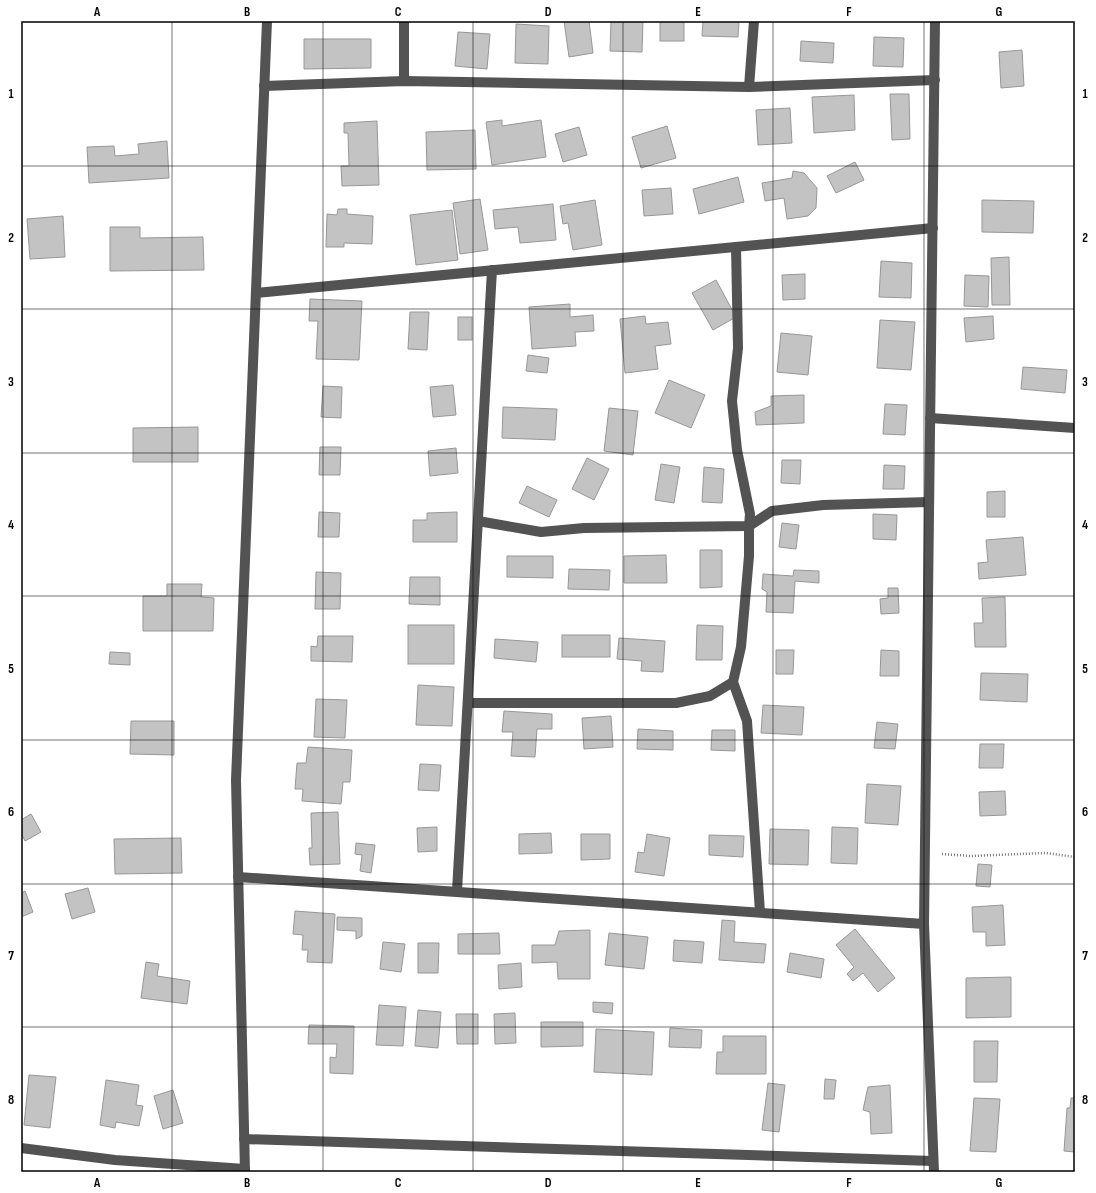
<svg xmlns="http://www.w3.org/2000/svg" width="1096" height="1193" font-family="'Sofia Sans Condensed',sans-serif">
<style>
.building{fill:#c3c3c3;stroke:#979797}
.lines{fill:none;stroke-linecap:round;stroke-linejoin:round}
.path{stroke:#757575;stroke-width:2.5;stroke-dasharray:1 2;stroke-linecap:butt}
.minor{stroke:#535353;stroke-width:10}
.grid{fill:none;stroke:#000;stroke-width:1;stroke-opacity:0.55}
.neatline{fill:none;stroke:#000;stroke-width:1.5}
.grid-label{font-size:13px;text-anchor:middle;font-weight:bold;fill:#000}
</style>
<rect width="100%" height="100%" fill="#fff"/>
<g class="building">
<path d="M564,21h25l4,32 -24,4z"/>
<path d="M611,21h32l-1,31 -32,-1z"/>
<rect x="660" y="21" width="24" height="20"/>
<path d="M703,21h36l-1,16 -36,-1z"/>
<path d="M516,24l33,2 -1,38 -33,-1z"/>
<path d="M458,32l32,2 -3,35 -32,-3z"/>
<path d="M874,37l30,1 -1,29 -30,-1z"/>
<path d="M304,39h67v29l-67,1z"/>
<path d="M801,41l33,2 -1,20 -33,-2z"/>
<path d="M1022,50l2,36 -23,2 -2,-36z"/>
<path d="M890,94h19l1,45 -18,1z"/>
<path d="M854,95l1,35 -41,3 -2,-36z"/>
<path d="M790,108l2,35 -34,2 -2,-35z"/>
<path d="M502,120v6l39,-6 5,37 -54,8 -6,-43z"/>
<path d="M377,121l2,64 -37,1 -1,-20h8l-1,-33h-4v-10z"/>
<path d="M667,126l9,32 -35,10 -9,-31z"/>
<path d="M579,127l8,28 -24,7 -8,-28z"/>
<path d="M475,130l1,39 -49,1 -1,-38z"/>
<path d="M167,141l2,37 -80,5 -2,-36 27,-1 1,10 24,-2 -1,-10z"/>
<path d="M855,162l9,18 -28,13 -9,-17z"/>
<path d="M793,171l11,2 13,15 -1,20 -8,8 -21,3 -3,-21 -19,3 -3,-18 30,-5z"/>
<path d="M738,177l6,25 -45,12 -6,-25z"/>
<path d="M671,188l2,26 -29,2 -2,-26z"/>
<path d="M480,199l8,51 -28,4 -7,-51z"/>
<path d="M595,200l7,45 -29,5 -5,-27 -5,1 -3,-18z"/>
<path d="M982,200l52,1 -1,32 -51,-1z"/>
<path d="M553,204l3,36 -36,3 -2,-16 -23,2 -2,-19z"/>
<path d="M338,209h9v5l26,2 -1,28 -28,-1v4h-18l1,-33 10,1z"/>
<path d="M452,210l6,50 -42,5 -6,-50z"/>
<path d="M63,216l2,41 -35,2 -3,-40z"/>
<path d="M110,227h30v11l63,-1 1,33 -94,1z"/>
<path d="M1009,257l1,48h-18l-1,-47z"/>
<path d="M881,261l31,2 -1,35 -32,-1z"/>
<path d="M805,274v25l-22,1 -1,-25z"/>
<path d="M965,275l24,1 -1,31 -24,-1z"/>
<path d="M716,280l20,37 -23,13 -21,-37z"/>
<path d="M310,299l52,2 -3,59 -43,-1 2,-38h-9z"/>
<path d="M570,304v13l23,-2 1,16 -19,1 1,14 -44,3 -3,-42z"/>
<path d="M410,312h19l-2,38 -19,-1z"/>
<path d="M645,316l1,8 22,-2 3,22 -16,2 3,23 -33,4 -5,-54z"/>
<path d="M993,316l1,23 -28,3 -2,-24z"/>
<rect x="458" y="317" width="14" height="23"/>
<path d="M880,320l35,2 -4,48 -34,-2z"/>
<path d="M781,333l31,3 -4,39 -31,-3z"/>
<path d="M528,355l21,3 -2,15 -21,-2z"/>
<path d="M1023,367l44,3 -2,23 -44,-4z"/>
<path d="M669,380l36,15 -14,33 -36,-15z"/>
<path d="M453,385l3,30 -23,2 -3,-30z"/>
<path d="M323,386l19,1 -1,31 -20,-1z"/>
<path d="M804,395v28l-48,2 -1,-13 16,-6v-10z"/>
<path d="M885,404l22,1 -2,30 -22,-1z"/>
<path d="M503,407l54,2 -2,31 -53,-2z"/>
<path d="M609,408l29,3 -5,44 -29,-4z"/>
<path d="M198,427v35h-65v-34z"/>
<path d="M320,447h21l-1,28h-21z"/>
<path d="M456,448l2,25 -28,3 -2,-25z"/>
<path d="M587,458l22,11 -15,31 -22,-11z"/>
<path d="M782,460h19l-1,24 -19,-1z"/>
<path d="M661,464l19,3 -6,36 -19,-3z"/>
<path d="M884,465l21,1 -1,23h-21z"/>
<path d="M704,467l20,2 -2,34 -20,-1z"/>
<path d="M527,486l30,14 -8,17 -30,-14z"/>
<path d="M1005,491v26h-18v-25z"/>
<path d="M319,512l21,1 -1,24h-21z"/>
<path d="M457,512v30h-44v-22h14v-7z"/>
<path d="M873,514l24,1 -1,25 -23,-1z"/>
<path d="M782,523l17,2 -3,24 -17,-2z"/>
<path d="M1023,537l3,38 -47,4 -1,-16 10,-1 -2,-22z"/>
<path d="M700,550h22v37l-22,1z"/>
<path d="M666,555l1,28h-43v-27z"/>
<path d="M507,556h46v22l-46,-1z"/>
<path d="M569,569l41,1 -1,20 -41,-1z"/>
<path d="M794,570l25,1v12l-24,-2 -2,32 -27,-1 1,-20 -5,-3 1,-15 30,2z"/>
<path d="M316,572l25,1 -1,36h-25z"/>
<path d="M410,577h30v28l-31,-1z"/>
<path d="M167,584h35l-1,13 13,1 -1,33h-70v-35h24z"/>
<path d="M888,588h10l1,25 -18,1 -1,-15 8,-1z"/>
<path d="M1005,597l1,50h-31l-1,-24h9l-1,-25z"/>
<rect x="408" y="625" width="46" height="39"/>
<path d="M697,625l26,1 -1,34h-26z"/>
<rect x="562" y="635" width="48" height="22"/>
<path d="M318,636h35l-1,26 -41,-1v-15l6,1z"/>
<path d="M619,638l46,3 -2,31 -22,-1 1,-10 -25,-2z"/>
<path d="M495,639l43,3 -2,20 -42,-4z"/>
<path d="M776,650h18l-1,24h-17z"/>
<path d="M881,650l18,1v25h-19z"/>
<path d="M110,652l20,1v12l-21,-1z"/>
<path d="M981,673l47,1 -1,28 -47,-2z"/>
<path d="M418,685l36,2 -2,39 -36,-1z"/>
<path d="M316,699l31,1 -2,38 -31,-1z"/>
<path d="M763,705l41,2 -2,28 -41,-2z"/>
<path d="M504,711l48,3v15h-15l-2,28 -24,-1 2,-24h-11z"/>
<path d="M611,716l2,31 -29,2 -2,-31z"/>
<path d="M131,721h43v34l-44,-1z"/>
<path d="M877,722l21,2 -3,25 -21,-1z"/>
<path d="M638,729l35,2v19l-36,-1z"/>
<path d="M712,730h23v21l-24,-1z"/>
<path d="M980,744h24l-1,24h-24z"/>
<path d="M308,747l44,3 -2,32h-7l-2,22 -39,-3 1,-12h-8l2,-26h9z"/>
<path d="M420,764l21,1 -2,26 -21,-1z"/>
<path d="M867,784l34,2 -3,39 -33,-2z"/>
<path d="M1005,791l1,24 -26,1 -1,-24z"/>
<path d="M338,812l2,52 -30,1 -1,-17h3l-1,-35z"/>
<path d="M31,814l10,18 -16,9 -4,-8v-13z"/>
<path d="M437,827v24l-19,1 -1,-24z"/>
<path d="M832,827l26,1 -1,36 -26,-1z"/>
<path d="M770,829l39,1 -1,35 -39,-1z"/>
<path d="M551,833l1,20 -33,1v-20z"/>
<path d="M581,834h29v25l-29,1z"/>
<path d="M647,834l23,4 -6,38 -29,-4 3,-20 6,1z"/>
<path d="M709,835l35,1 -1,21 -34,-2z"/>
<path d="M181,838l1,35 -67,1 -1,-35z"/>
<path d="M356,843l19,2 -4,28 -11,-2 2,-16 -7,-1z"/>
<path d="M978,864l14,1 -2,22 -14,-1z"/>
<path d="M88,888l7,24 -23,7 -7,-25z"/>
<path d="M25,891l8,21 -12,5v-24z"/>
<path d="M1003,905l2,40 -19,1v-14h-13l-1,-25z"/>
<path d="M295,911l40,3 -3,49 -25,-1 1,-12h-6l1,-15 -10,-1z"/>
<path d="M337,917l25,1v18l-6,3v-8l-19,-1z"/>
<path d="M722,920l13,1 -1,21 32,2 -2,19 -45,-3z"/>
<path d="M855,929l40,49 -17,14 -15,-19 -10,8 -6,-7 7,-7 -18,-22z"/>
<path d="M590,930v49h-32l-1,-17 -25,1v-18h23l4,-14z"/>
<path d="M499,933l1,21h-42v-20z"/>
<path d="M609,933l39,4 -4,32 -39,-4z"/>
<path d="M674,940l30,2 -2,21 -29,-2z"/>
<path d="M383,942l22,2 -4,28 -21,-3z"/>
<path d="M418,943h21l-1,30h-20z"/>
<path d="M790,953l34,6 -3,19 -34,-6z"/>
<path d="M146,962l13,2 -2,12 33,5 -3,23 -46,-6z"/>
<path d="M521,963l1,24 -23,2 -1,-24z"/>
<path d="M1011,977v40l-45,1v-40z"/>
<path d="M593,1002l20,1 -1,11 -19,-2z"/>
<path d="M379,1005l27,2 -3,39 -27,-1z"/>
<path d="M418,1010l23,2 -3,36 -23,-2z"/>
<path d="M515,1013l1,30 -21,1 -1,-30z"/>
<path d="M456,1014h22v30h-21z"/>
<path d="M541,1022h42v24l-42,1z"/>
<path d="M309,1025l45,1 -1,48 -23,-1v-16l6,1 1,-14h-29z"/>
<path d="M670,1028l32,2 -1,18 -32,-1z"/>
<path d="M596,1029l58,3 -2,43 -58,-3z"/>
<path d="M723,1036h43v38h-50l1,-22h6z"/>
<path d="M974,1041h24l-1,41h-23z"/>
<path d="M29,1075l27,2 -6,51 -26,-3z"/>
<path d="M825,1079l11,1 -2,19h-10z"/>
<path d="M106,1080l33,5 -3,20 7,1 -4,20 -23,-4 -1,6 -15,-3z"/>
<path d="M768,1083l17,2 -6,47 -17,-2z"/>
<path d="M890,1085l2,48 -21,1 -1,-22 -7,-2 5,-23z"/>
<path d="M173,1090l10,33 -20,6 -9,-33z"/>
<path d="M974,1098l26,1 -4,53 -26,-1z"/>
<path d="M1071,1098h4v54l-11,-1 3,-43h3z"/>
</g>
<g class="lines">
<path class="path" d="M942,854l28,2 76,-3 29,4"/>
<g class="minor">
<path d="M404,81v-60"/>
<path d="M264,86l140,-5 345,6 186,-7"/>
<path d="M749,87l5,-66"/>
<path d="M256,293l677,-65"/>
<path d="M930,418l145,10"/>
<path d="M478,521l63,11 43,-4 165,-2 23,-15 51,-6 106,-3"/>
<path d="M733,682l14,39 13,191"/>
<path d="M468,703h208l34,-7 23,-14 8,-35 8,-91v-30l1,-12 -13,-64 -5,-49 6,-53 -2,-101"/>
<path d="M238,877l686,47"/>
<path d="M457,891l35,-621"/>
<path d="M244,1139l689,22"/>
<path d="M21,1148l94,12 130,9"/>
<path d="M245,1172l-9,-392 31,-759"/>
<path d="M934,1172l-10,-248 11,-903"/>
</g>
</g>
<path class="grid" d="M172,21v1151M323,21v1151M473,21v1151M623,21v1151M773,21v1151M924,21v1151M21,166h1054M21,309h1054M21,453h1054M21,596h1054M21,740h1054M21,884h1054M21,1027h1054"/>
<rect width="1096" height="1193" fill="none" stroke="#ffffff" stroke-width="44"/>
<rect x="22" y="22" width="1052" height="1149" class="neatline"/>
<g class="grid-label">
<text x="97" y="16">A</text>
<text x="247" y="16">B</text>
<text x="398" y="16">C</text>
<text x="548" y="16">D</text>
<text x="698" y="16">E</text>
<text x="849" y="16">F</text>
<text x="999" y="16">G</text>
<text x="11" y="98">1</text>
<text x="1085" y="98">1</text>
<text x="11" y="242">2</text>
<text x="1085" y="242">2</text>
<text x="11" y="386">3</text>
<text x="1085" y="386">3</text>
<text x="11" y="529">4</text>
<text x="1085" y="529">4</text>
<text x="11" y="673">5</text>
<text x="1085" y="673">5</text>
<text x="11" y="816">6</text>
<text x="1085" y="816">6</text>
<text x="11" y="960">7</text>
<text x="1085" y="960">7</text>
<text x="11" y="1104">8</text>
<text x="1085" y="1104">8</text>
<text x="97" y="1187">A</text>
<text x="247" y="1187">B</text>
<text x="398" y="1187">C</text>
<text x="548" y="1187">D</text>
<text x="698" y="1187">E</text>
<text x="849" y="1187">F</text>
<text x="999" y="1187">G</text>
</g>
</svg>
